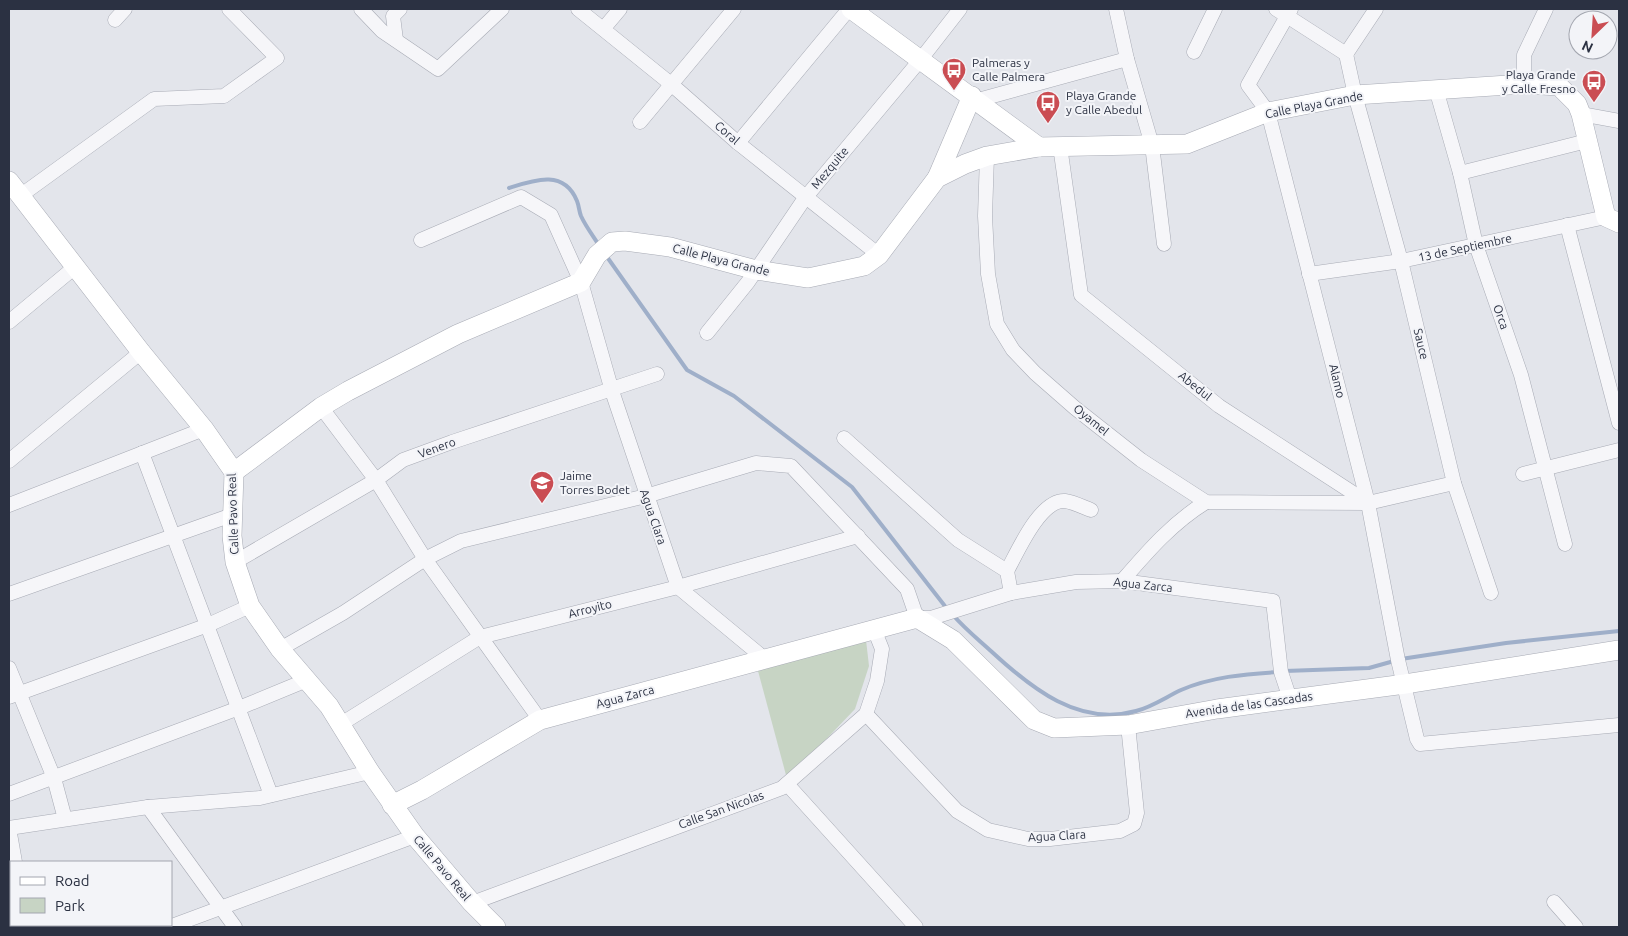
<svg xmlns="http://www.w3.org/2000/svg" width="1628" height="936" font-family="Ubuntu,sans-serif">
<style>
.green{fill:#c7d4c4}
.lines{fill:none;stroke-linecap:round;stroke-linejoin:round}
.stream{stroke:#9fafc9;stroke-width:4}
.street-casing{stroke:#a8abb5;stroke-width:15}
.secondary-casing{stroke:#a8abb5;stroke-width:20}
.street{stroke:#f6f6f9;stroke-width:14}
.secondary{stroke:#fff;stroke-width:19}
.labels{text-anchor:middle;stroke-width:4;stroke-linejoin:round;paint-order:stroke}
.poi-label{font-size:12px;fill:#2b3142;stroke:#f3f4f8;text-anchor:start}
.street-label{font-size:12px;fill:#2b3142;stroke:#f3f4f8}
</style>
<rect width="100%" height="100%" fill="#e3e5eb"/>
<path class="green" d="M866,640l3,26 -14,43 -61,64 -8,2 -28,-104z"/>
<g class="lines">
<g class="stream">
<path d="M509,188c25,-8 55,-19 68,13 2,5 2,10 4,15 5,11 13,21 19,31"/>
<path d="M605,254l82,116 47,26 118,91 96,123"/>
<path d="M953,615c12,14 26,25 39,37 39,36 87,75 144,59 16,-4 30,-14 45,-21 30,-13 64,-16 97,-18"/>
<path d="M1401,659l105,-16 113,-12"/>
<path d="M1285,671l84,-3 25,-7"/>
</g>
<defs>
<g id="street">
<path d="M361,9l21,22 56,38 64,-60"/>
<path d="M578,9l93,75 67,59 141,112"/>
<path d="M1116,9l11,50 25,86 12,99"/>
<path d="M1276,9l70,45 9,41 46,166 53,222 37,110"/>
<path d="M1291,9l-43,76 20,27 100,391 30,157 19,79 3,5 199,-19"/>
<path d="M115,20l10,-11"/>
<path d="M604,28l16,-19"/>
<path d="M396,40l-3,-24 7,-7"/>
<path d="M1194,52l21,-43"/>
<path d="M1346,54l30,-45"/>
<path d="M1524,84v-29l22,-46"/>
<path d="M1436,89l24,84 16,72 45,130 44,169"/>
<path d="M978,100l149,-41"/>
<path d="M1581,114l38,7"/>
<path d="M640,122l94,-113"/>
<path d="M738,143l111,-134"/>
<path d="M1060,146l21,149 138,111 148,96"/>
<path d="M987,156l-2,60 3,58 9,50 16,26 22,23 40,35 66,52 65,42 162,1 86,-20"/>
<path d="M1460,173l127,-32"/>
<path d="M20,196l134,-97 70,-3 53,-38 -48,-49"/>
<path d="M1567,225l52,198"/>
<path d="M421,240l100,-43 30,18 30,67 31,109 66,196 87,72"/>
<path d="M1309,274l92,-13 205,-44"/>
<path d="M9,322l66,-55"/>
<path d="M707,333l41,-51 57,-84 116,-139 39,-50"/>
<path d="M321,407l55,73 49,79 115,161"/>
<path d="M844,438l114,102 49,31 4,22"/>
<path d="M142,453l129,342"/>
<path d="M9,461l132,-109"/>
<path d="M1523,474l96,-24"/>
<path d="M9,505l195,-76"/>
<path d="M235,562l141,-82 27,-20 49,-18 205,-68"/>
<path d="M1007,571c10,-18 33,-72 58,-70 8,1 18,6 26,9"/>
<path d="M1122,581c26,-30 50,-58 84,-79"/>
<path d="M9,594l223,-79"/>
<path d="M280,649l63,-36 82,-54 36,-18 185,-45 110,-33 35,3 116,123 10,29h14l80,-25 65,-11 46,-1 151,20 8,71 9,27"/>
<path d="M9,668l45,110 11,41"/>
<path d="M9,697l199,-72 42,-19"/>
<path d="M866,714l91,97 31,19 40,9h22l70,-8 14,-7 3,-11 -9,-88"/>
<path d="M341,724l139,-87 198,-50 180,-51"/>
<path d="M787,784l129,143"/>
<path d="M9,794l230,-86 68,-28"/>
<path d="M148,807l87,120"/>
<path d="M9,828l139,-21 112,-9 110,-26"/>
<path d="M9,828l6,34"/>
<path d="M1554,902l22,25"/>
<path d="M472,903l310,-115 84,-74 11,-33 5,-32 -8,-20"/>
<path d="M9,918h2"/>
<path d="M35,925l3,2"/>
<path d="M169,927l246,-91"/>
</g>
<g id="secondary">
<path d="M851,9l188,138"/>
<path d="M937,178l35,-82"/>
<path d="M9,181l132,171 63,77 30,43 -2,64 3,26 15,44 30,43 49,57 41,66 45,64 57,67 24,24"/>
<path d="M234,472l87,-65 27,-16 110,-57 123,-52 16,-27 15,-13 13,-1 45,6 86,23 52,8 56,-12 15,-11 58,-77 28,-14 22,-8 52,-9 148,-3 81,-32 87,-17 169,-11 35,2 18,18 4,10 25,103 13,6"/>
<path d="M392,805l30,-15 118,-70 377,-102 36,22 81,80 20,8 74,-3 89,-16 188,-25 214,-34"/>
</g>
</defs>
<use href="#street" class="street-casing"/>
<use href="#secondary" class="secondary-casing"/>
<use href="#street" class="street"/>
<use href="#secondary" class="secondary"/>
</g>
<defs>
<symbol id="bus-pin" viewBox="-11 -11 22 30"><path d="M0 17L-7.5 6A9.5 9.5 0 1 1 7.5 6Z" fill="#ca4d53" stroke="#f3f4f8"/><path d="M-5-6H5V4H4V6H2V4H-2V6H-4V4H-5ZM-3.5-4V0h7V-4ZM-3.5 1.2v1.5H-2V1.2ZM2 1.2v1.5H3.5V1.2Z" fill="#fff"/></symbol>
<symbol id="school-pin" viewBox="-11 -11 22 30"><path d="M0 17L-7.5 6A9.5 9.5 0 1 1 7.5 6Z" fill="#ca4d53" stroke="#f3f4f8"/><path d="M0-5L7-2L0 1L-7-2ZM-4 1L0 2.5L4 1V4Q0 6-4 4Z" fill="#fff"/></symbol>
</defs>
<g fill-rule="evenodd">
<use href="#bus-pin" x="940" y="56" width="28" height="38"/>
<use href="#bus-pin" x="1580" y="68" width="28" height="38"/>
<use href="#bus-pin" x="1034" y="89" width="28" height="38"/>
<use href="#school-pin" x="528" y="469" width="28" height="38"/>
</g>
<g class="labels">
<g class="poi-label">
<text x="972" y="67">Palmeras y<tspan x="972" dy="14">Calle Palmera</tspan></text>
<text x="1576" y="79" text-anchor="end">Playa Grande<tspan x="1576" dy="14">y Calle Fresno</tspan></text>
<text x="1066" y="100">Playa Grande<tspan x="1066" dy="14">y Calle Abedul</tspan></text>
<text x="560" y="480">Jaime<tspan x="560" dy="14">Torres Bodet</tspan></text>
</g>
<g class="street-label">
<text transform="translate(1314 105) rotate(-11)" y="4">Calle Playa Grande</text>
<text transform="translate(727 133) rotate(41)" y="4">Coral</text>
<text transform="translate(830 168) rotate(-50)" y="4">Mezquite</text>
<text transform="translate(1465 248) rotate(-12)" y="4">13 de Septiembre</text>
<text transform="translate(721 260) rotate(14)" y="4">Calle Playa Grande</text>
<text transform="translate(1501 317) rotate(71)" y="4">Orca</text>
<text transform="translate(1421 344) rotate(77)" y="4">Sauce</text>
<text transform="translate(1337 381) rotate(76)" y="4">Alamo</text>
<text transform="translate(1195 386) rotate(39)" y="4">Abedul</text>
<text transform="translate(1091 420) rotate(39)" y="4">Oyamel</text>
<text transform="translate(437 448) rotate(-20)" y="4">Venero</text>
<text transform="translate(233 514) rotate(-92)" y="4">Calle Pavo Real</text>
<text transform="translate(653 517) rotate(71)" y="4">Agua Clara</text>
<text transform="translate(1143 585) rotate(6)" y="4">Agua Zarca</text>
<text transform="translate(590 609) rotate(-14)" y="4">Arroyito</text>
<text transform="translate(625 697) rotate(-15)" y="4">Agua Zarca</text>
<text transform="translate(1249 705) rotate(-8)" y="4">Avenida de las Cascadas</text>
<text transform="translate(721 810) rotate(-20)" y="4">Calle San Nicolas</text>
<text transform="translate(1057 836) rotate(-3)" y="4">Agua Clara</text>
<text transform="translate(442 868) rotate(50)" y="4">Calle Pavo Real</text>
</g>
</g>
<rect width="1628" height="936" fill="none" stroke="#2b3142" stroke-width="20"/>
<rect x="10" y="861" width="162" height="65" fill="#f3f4f8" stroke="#a3a6af"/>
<rect x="20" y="877" width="25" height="8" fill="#ffffff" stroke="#a3a6af"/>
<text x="55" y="886" font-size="15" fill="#2b3142">Road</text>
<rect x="20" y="898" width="25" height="15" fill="#c7d4c4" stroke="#a3a6af"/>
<text x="55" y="911" font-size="15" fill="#2b3142">Park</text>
<g transform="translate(1593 35) rotate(205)"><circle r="24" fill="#f3f4f8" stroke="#a3a6af"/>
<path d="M0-4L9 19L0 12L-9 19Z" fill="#ca4d53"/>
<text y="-8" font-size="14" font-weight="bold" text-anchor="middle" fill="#2b3142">N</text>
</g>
</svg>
